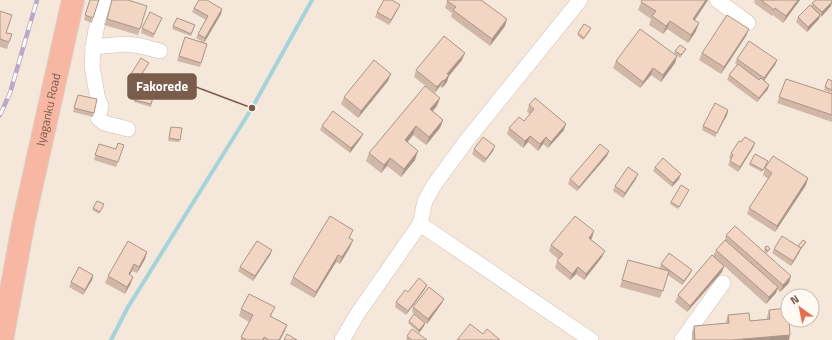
<svg xmlns="http://www.w3.org/2000/svg" width="832" height="340" font-family="'Titillium Web',sans-serif">
<style>
.residential{fill:#f5e8da;fill-rule:evenodd}
.lines{fill:none;stroke-linecap:round;stroke-linejoin:round}
.stream{stroke:#a5d3da;stroke-width:4}
.minor-casing{stroke:#d1beb0;stroke-width:16}
.highway-casing{stroke:#dad1cd;stroke-width:24}
.minor{stroke:#fff;stroke-width:15}
.highway{stroke:#f7b7a3;stroke-width:22}
.rail-casing{stroke:#b9a8c9;stroke-width:4.5}
.rail{stroke:#fffaf3;stroke-width:3;stroke-dasharray:9;stroke-linecap:butt}
.wall{fill:#d1b7a8}
.shaded-wall{fill:#aa9588}
.building{fill:#f3d5c3;stroke:#aa9588}
.labels{text-anchor:middle;stroke-width:3;stroke-linejoin:round;paint-order:stroke}
.street-label{font-size:12px;fill:#7a5c4d;stroke:#fffaf3}
.leader{fill:none;stroke:#7a5c4d;stroke-width:1.5}
.callout-dot{fill:#7a5c4d;stroke:#fffaf3;stroke-width:1.5}
.callout{fill:#7a5c4d;stroke:#7a5c4d;stroke-width:1.5}
.callout-label{font-size:13px;text-anchor:middle;font-weight:bold;fill:#fff}
</style>
<rect width="100%" height="100%" fill="#fdf6ec"/>
<path class="residential" d="M0,0h832v340h-832zM788,296h24v24h-24z"/>
<g class="lines">
<path class="stream" d="M111,340l17,-33 124,-199 60,-108"/>
<defs>
<g id="minor">
<path d="M104,0l-8,30 -3,17 -1,19 6,34 3,6 -3,12 6,5 24,6"/>
<path d="M717,0l31,23"/>
<path d="M93,47l33,-3 15,2 19,5"/>
<path d="M420,224l171,116"/>
<path d="M342,340l16,-27 62,-89 5,-23 9,-16 33,-45 113,-140"/>
<path d="M682,340l41,-57"/>
</g>
<g id="highway">
<path id="s1" d="M2,340l22,-120 49,-220"/>
</g>
</defs>
<use href="#minor" class="minor-casing"/>
<use href="#highway" class="highway-casing"/>
<use href="#minor" class="minor"/>
<use href="#highway" class="highway"/>
<defs>
<path id="rail" d="M0,115l10,-22 27,-93"/>
</defs>
<use href="#rail" class="rail-casing"/>
<use href="#rail" class="rail"/>
</g>
<g class="wall">
<path d="M90,0l3,18 -1,5 -8,-3z"/>
<path d="M112,0l28,29 -2,6 -34,-10z"/>
<path d="M642,0h66l-13,20 1,11 -8,12 -21,-14 -4,5 -14,-9 2,-6 -13,-9z"/>
<path d="M754,0h46l-17,23 -10,-8 -1,1 -18,-13 1,-2z"/>
<path d="M447,1l58,25 -15,20 -39,-29 1,-4 -7,-5z"/>
<path d="M812,3l19,3 -10,11 -1,-1 -1,3 -12,13 -11,-10 2,-5 13,-11z"/>
<path d="M400,5l-2,4 -9,16 -14,-8 2,-5z"/>
<path d="M194,8l28,1 -1,5 -17,29 3,1 -7,23 -23,-6 8,-24 18,5 -7,-4 2,-4 8,-14 -14,-8z"/>
<path d="M0,11l6,22 6,1 -5,15 -7,-2z"/>
<path d="M162,18l-9,20 -12,-5 1,-5z"/>
<path d="M177,18l18,7 -4,11 -19,-7z"/>
<path d="M591,28l-1,3 -7,9 -6,-5 1,-2z"/>
<path d="M746,36l-25,38 -22,-14 3,-7z"/>
<path d="M686,49l-1,2 -5,7 -6,-5 1,-2z"/>
<path d="M677,56l-2,7 -14,19 -10,-7 -11,13 -27,-20 3,-7z"/>
<path d="M737,59l40,1 -2,5 -11,15 5,5 -1,4 -11,13 -30,-22 2,-5 8,-10 -2,-2z"/>
<path d="M462,60l-13,15 -2,7 -5,6 -2,-2 -5,7 -21,-16 2,-7z"/>
<path d="M149,63l-11,18 -8,-5 1,-2z"/>
<path d="M786,79l46,15v28l-55,-19z"/>
<path d="M828,79l4,2v12l-8,-3z"/>
<path d="M388,81l-30,37 -17,-14 3,-7z"/>
<path d="M137,89l17,5 -3,13 -17,-5z"/>
<path d="M78,95l16,18 -1,4 -20,-5z"/>
<path d="M529,105l35,25 -16,18 -5,-4 -5,7 -10,-9 -5,6 -16,-14 2,-6 15,-7 6,-7 -3,-2z"/>
<path d="M437,106l-4,5 10,9 -3,8 -14,17 -13,-10 -6,7 8,18 -14,17 -14,-11 -6,7 -15,-12 3,-8z"/>
<path d="M728,110l-1,5 -12,22 -13,-7 1,-4z"/>
<path d="M322,126l39,12 -11,15 -30,-23z"/>
<path d="M171,127l9,13 -1,2 -11,-1z"/>
<path d="M99,144l16,5 9,-4 -8,22 -22,-7z"/>
<path d="M753,148l-15,24 -10,-7 3,-6 -2,-1 2,-5z"/>
<path d="M474,149l19,2 -9,12 -12,-9z"/>
<path d="M607,156l-30,35 -9,-7 2,-5z"/>
<path d="M768,161l-6,11 -13,-7 1,-2z"/>
<path d="M655,167l24,12 -7,8 -19,-16z"/>
<path d="M765,168l43,10 -2,7 -31,47 -28,-18 2,-6 19,-29 -5,-4z"/>
<path d="M636,179l-13,19 -10,-7 2,-5z"/>
<path d="M688,192l-10,17 -8,-5 1,-2z"/>
<path d="M103,206l-4,8 -7,-4 1,-2z"/>
<path d="M726,235l63,48 -9,9 -3,-3 -1,4 -10,11 -42,-38 -2,6 -35,40 -12,-10 3,-7 35,-39 3,-6 9,-10z"/>
<path d="M351,237l-1,2 3,1 -3,7 -10,17 -4,-2 -22,36 -24,-14 3,-7z"/>
<path d="M592,238l-1,1 11,18 -18,23 -8,-6 -6,6 -15,-12 2,-7 1,-2 -9,-8 2,-6z"/>
<path d="M806,242l-1,2 -5,7 -9,15 -19,-13 2,-4 24,-3z"/>
<path d="M765,247l5,2 -1,2 -3,3 -2,-4z"/>
<path d="M272,250l-2,5 -17,26 -15,-10 2,-4z"/>
<path d="M147,252l-2,7 -8,14 -5,-2 -2,3 1,9 -6,11 -20,-11 3,-7z"/>
<path d="M628,260l31,9 2,-5 31,6 -2,4 -8,11 -14,-10 -8,23 -40,-11z"/>
<path d="M93,275l-1,5 -9,15 -14,-8 2,-5z"/>
<path d="M427,285l-2,4 -19,26 -11,-8 1,-5 12,-10z"/>
<path d="M442,303l-15,21 -15,-12 1,-5z"/>
<path d="M275,307l-4,9 14,15 -5,9h-40l9,-18 -10,-6 2,-7z"/>
<path d="M769,310l20,30h-97v-8l2,-6 32,-3v-2l2,-6 22,6 17,-2v-2z"/>
<path d="M409,321l16,2 -1,3 -5,7 -11,-10z"/>
<path d="M407,336l20,4h-21z"/>
</g>
<g class="shaded-wall">
<path d="M706,0h2l-18,27 3,-8z"/>
<path d="M798,0h2l-17,23 3,-7z"/>
<path d="M832,2l-1,4 -10,11 1,-5z"/>
<path d="M400,5l-2,4 -9,16 2,-5z"/>
<path d="M222,9l-1,5 -17,29 1,-5z"/>
<path d="M820,15l-1,4 -12,13 1,-5z"/>
<path d="M507,19l-2,7 -15,20 2,-7z"/>
<path d="M670,21l-3,8 -4,5 3,-8z"/>
<path d="M699,23l-3,8 -8,12 3,-8z"/>
<path d="M749,29l-3,7 -25,38 3,-7z"/>
<path d="M465,53l-3,7 -17,21 2,-7z"/>
<path d="M677,56l-2,7 -14,19 2,-7z"/>
<path d="M777,60l-2,5 -12,17 1,-4z"/>
<path d="M653,68l-2,7 -11,13 3,-6z"/>
<path d="M391,74l-3,7 -30,37 3,-7z"/>
<path d="M449,75l-2,7 -5,6 2,-7z"/>
<path d="M443,80l-3,6 -5,7 2,-6z"/>
<path d="M769,85l-1,4 -11,13 2,-4z"/>
<path d="M440,98l-3,8 -10,11 3,-8z"/>
<path d="M728,110l-1,5 -12,22 2,-4z"/>
<path d="M443,120l-3,8 -14,17 3,-8z"/>
<path d="M566,124l-2,6 -16,18 3,-6z"/>
<path d="M416,126l-3,9 -11,14 3,-9z"/>
<path d="M363,134l-2,4 -11,15 1,-5z"/>
<path d="M530,136l-2,6 -5,6 2,-7z"/>
<path d="M546,137l-3,7 -5,7 2,-7z"/>
<path d="M755,143l-2,5 -15,24 2,-5z"/>
<path d="M495,146l-2,5 -9,12 2,-4z"/>
<path d="M418,151l-3,9 -14,17 3,-8z"/>
<path d="M609,151l-2,5 -30,35 2,-4z"/>
<path d="M390,158l-3,8 -6,7 3,-8z"/>
<path d="M638,174l-2,5 -13,19 2,-5z"/>
<path d="M681,174l-2,5 -7,8 1,-4z"/>
<path d="M808,178l-2,7 -31,47 2,-6z"/>
<path d="M594,231l-2,7 -6,6 3,-6z"/>
<path d="M353,240l-3,7 -10,17 2,-7z"/>
<path d="M801,248l-2,5 -8,13 2,-5z"/>
<path d="M272,250l-2,5 -17,26 2,-5z"/>
<path d="M605,251l-3,6 -18,23 2,-6z"/>
<path d="M147,252l-2,7 -8,14 2,-6z"/>
<path d="M338,255l-2,7 -22,36 2,-6z"/>
<path d="M134,264l-2,7 -6,10 3,-7z"/>
<path d="M724,266l-2,6 -35,40 3,-6z"/>
<path d="M578,267l-2,7 -6,6 2,-6z"/>
<path d="M692,270l-2,4 -8,11 2,-4z"/>
<path d="M93,275l-1,5 -9,15 2,-5z"/>
<path d="M791,276l-2,7 -9,9 3,-7z"/>
<path d="M133,277l-2,6 -6,11 2,-7z"/>
<path d="M427,285l-2,4 -19,26 2,-4z"/>
<path d="M778,287l-2,6 -10,11 3,-7z"/>
<path d="M444,299l-2,4 -15,21 1,-5z"/>
<path d="M425,323l-1,3 -5,7v-3z"/>
<path d="M287,325l-2,6 -5,9h-1z"/>
<path d="M790,335l-1,5h-57z"/>
</g>
<g class="building">
<path d="M90,0h9l-6,18 -8,-3z"/>
<path d="M112,0h16l19,6 -7,23 -33,-10z"/>
<path d="M199,0h8l15,9 -17,29 -7,-4 10,-18 -14,-8z"/>
<path d="M384,0h8l8,5 -9,15 -14,-8z"/>
<path d="M448,0h33l26,19 -15,20 -39,-29 3,-3 -9,-6z"/>
<path d="M642,0h64l-13,19 6,4 -8,12 -21,-14 -4,5 -14,-10 4,-5 -15,-9z"/>
<path d="M761,0h37l-12,16 -11,-8 -1,2z"/>
<path d="M816,0h16v2l-10,10 -10,-9z"/>
<path d="M810,5l10,10 -12,12 -10,-10z"/>
<path d="M0,11l12,4 -6,18 6,1 -3,8 -9,-3z"/>
<path d="M150,12l12,6 -8,16 -12,-6z"/>
<path d="M727,15l22,14 -25,38 -22,-14z"/>
<path d="M177,18l18,7 -4,9 -18,-8z"/>
<path d="M584,24l7,4 -7,10 -6,-5z"/>
<path d="M640,29l37,27 -14,19 -10,-7 -10,14 -27,-21z"/>
<path d="M444,36l21,17 -18,21 2,1 -5,6 -1,-1 -6,7 -21,-17z"/>
<path d="M185,37l22,7 -6,19 -22,-7z"/>
<path d="M749,41l28,19 -13,18 -27,-19z"/>
<path d="M680,45l6,4 -5,6 -6,-4z"/>
<path d="M141,58l8,5 -10,15 -8,-4z"/>
<path d="M374,60l17,14 -30,37 -17,-14z"/>
<path d="M738,64l21,16 2,-2 8,7 -10,13 -30,-23z"/>
<path d="M786,79l46,15v21l-53,-18z"/>
<path d="M828,79l4,2v9l-7,-3z"/>
<path d="M425,86l15,12 -10,11 13,11 -14,17 -13,-11 -11,14 13,11 -14,18 -14,-11 -6,7 -15,-12z"/>
<path d="M137,89l17,5 -3,10 -17,-4z"/>
<path d="M78,95l19,4 -3,14 -20,-5z"/>
<path d="M535,98l31,26 -15,18 -5,-5 -6,7 -10,-8 -5,5 -16,-13 10,-11 5,4 10,-12 -5,-4z"/>
<path d="M715,103l13,7 -11,23 -14,-7z"/>
<path d="M333,111l30,23 -12,14 -29,-22z"/>
<path d="M171,127l11,1 -2,12 -11,-2z"/>
<path d="M483,137l12,9 -9,13 -12,-10z"/>
<path d="M745,137l10,6 -15,24 -10,-6 3,-6 -2,-2 8,-12 2,1z"/>
<path d="M118,143l6,2 -6,17 -23,-7 4,-11 17,5z"/>
<path d="M600,144l9,7 -30,36 -9,-8z"/>
<path d="M755,154l13,7 -5,9 -13,-7z"/>
<path d="M773,156l35,22 -31,48 -28,-18 23,-35 -7,-5z"/>
<path d="M663,158l18,16 -8,9 -18,-16z"/>
<path d="M628,167l10,7 -13,19 -10,-7z"/>
<path d="M681,185l8,5 -10,17 -8,-5z"/>
<path d="M97,201l7,3 -4,8 -7,-4z"/>
<path d="M330,216l23,14 -4,8 4,2 -11,17 -4,-2 -22,37 -23,-15z"/>
<path d="M575,216l19,15 -5,7 16,13 -19,23 -8,-7 -6,7 -15,-13 6,-7 -12,-9z"/>
<path d="M735,226l56,50 -8,9 -57,-50z"/>
<path d="M782,236l19,12 -8,13 -19,-12z"/>
<path d="M725,240l53,47 -9,10 -53,-47z"/>
<path d="M803,240l3,2 -5,6 -3,-2z"/>
<path d="M128,241l19,11 -8,15 -5,-3 -5,10 4,3 -6,10 -19,-11z"/>
<path d="M257,241l15,9 -17,26 -15,-9z"/>
<path d="M768,246l2,3 -3,2 -2,-4z"/>
<path d="M669,253l23,17 -8,11 -23,-17z"/>
<path d="M712,255l12,11 -34,40 -12,-11z"/>
<path d="M628,260l41,11 -6,20 -41,-11z"/>
<path d="M79,267l14,8 -8,15 -14,-8z"/>
<path d="M419,278l8,7 -19,26 -12,-9 9,-12 3,2z"/>
<path d="M429,287l15,12 -16,20 -15,-12z"/>
<path d="M249,294l26,13 -5,9 17,9 -8,15h-10l-5,-3 -1,3h-16l-6,-3 12,-22 -12,-6z"/>
<path d="M788,308v12h1l1,15 -58,5h-37l-1,-14 35,-3 -1,-8 21,-2 1,8 20,-2 -1,-9z"/>
<path d="M414,314l11,9 -6,7 -10,-9z"/>
<path d="M470,324l13,10 4,-5 13,11h-43z"/>
<path d="M412,329l15,11h-15l-5,-4z"/>
<path d="M287,334l10,6h-13z"/>
</g>
<g class="labels">
<g class="street-label">
<text dy="4" stroke="none"><textPath href="#s1" startOffset="235">Iyaganku Road</textPath></text>
</g>
</g>
<path class="leader" d="M252 108L196 87"/>
<circle class="callout-dot" cx="252" cy="108" r="4"/>
<rect class="callout" x="128" y="74" width="68" height="25" rx="4"/>
<g class="callout-label">
<text x="162" y="91">Fakorede</text>
</g>
<g transform="translate(800 308) rotate(327)"><circle r="19" fill="#fffaf3" stroke="#cabbb1"/>
<path d="M0-3L7 15L0 10L-7 15Z" fill="#e76f51"/>
<text y="-6" font-size="11" font-weight="bold" text-anchor="middle" fill="#7a5c4d">N</text>
</g>
</svg>
